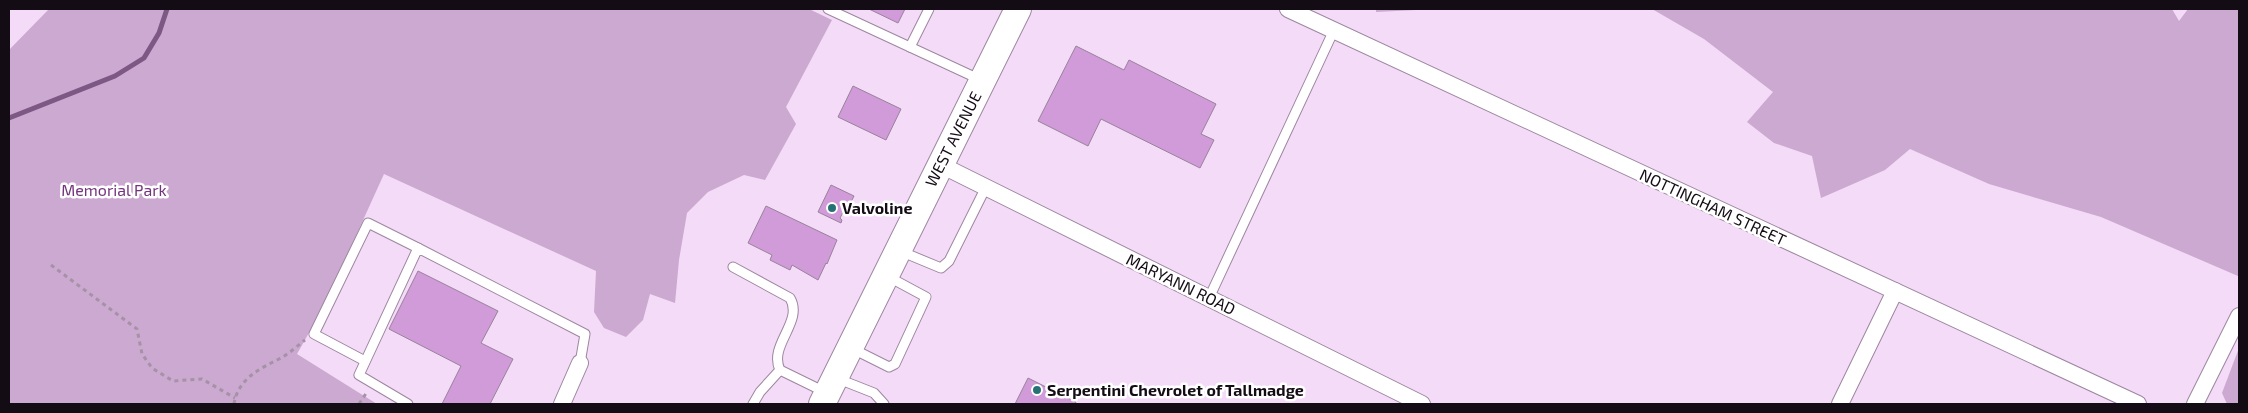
<svg xmlns="http://www.w3.org/2000/svg" width="2248" height="413" font-family="'Exo 2',sans-serif">
<style>
.green{fill:#cba9d0}
.lines{fill:none;stroke-linecap:round;stroke-linejoin:round}
.stream{stroke:#7e5884;stroke-width:5}
.building{fill:#d19bd9;stroke:#98829b}
.service-casing{stroke:#9d86a0;stroke-width:11}
.minor-casing{stroke:#9d86a0;stroke-width:18}
.primary-casing{stroke:#9d86a0;stroke-width:28}
.path{stroke:#a592a7;stroke-width:3;stroke-dasharray:4 4;stroke-linecap:butt}
.service{stroke:#fff;stroke-width:9}
.minor{stroke:#fff;stroke-width:16}
.primary{stroke:#fff;stroke-width:26}
.poi-dot{fill:#267176;stroke:#fff;stroke-width:2}
.labels{text-anchor:middle;stroke-width:5;stroke-linejoin:round;paint-order:stroke}
.street-label{font-size:16px;fill:#140c15;stroke:#fff}
.park-label{font-size:16px;fill:#74337d;stroke:#fff}
.poi-label{font-size:16px;font-weight:bold;fill:#140c15;stroke:#fff;text-anchor:start}
</style>
<rect width="100%" height="100%" fill="#f4dbf7"/>
<g class="green">
<path d="M49,9h760l23,11 -46,87 10,17 -31,56 -21,-5 -36,17 -21,21 -8,47 -4,43 -25,-9 -7,26 -17,17 -22,-9 -10,-16 2,-41 -212,-97 -60,132 -27,48 80,50h-368v-354z"/>
<path d="M1376,9h60l-60,3z"/>
<path d="M1652,9h520l7,12 9,-12h51v264l-1,3 -137,-59 -112,-33 -79,-35 -25,21 -64,28 -9,-42 -38,-13 -27,-21 26,-30 -69,-53z"/>
<path d="M2239,348v56h-12l-5,-11z"/>
</g>
<g class="lines">
<path class="stream" d="M9,118l106,-42 29,-18 15,-25 8,-24"/>
</g>
<g class="building">
<path d="M869,9h36l-7,14z"/>
<path d="M1076,46l48,24 5,-10 87,44 -15,30 13,6 -14,28 -99,-49 -13,27 -50,-25z"/>
<path d="M853,86l48,23 -15,31 -48,-23z"/>
<path d="M831,185l23,11 -4,8 -2,-1 -8,15 2,2 -1,3 -23,-11z"/>
<path d="M766,206l71,34 -10,24 -1,-1 -8,17 -26,-15 -2,5 -20,-10 2,-5 -24,-12z"/>
<path d="M418,271l80,40 -17,32 32,16 -23,45h-48l19,-38 -72,-37z"/>
<path d="M1028,378l48,24 -1,2h-60z"/>
</g>
<g class="lines">
<defs>
<g id="service">
<path d="M828,9l153,71"/>
<path d="M910,47l19,-38"/>
<path d="M900,251l41,17 8,-7 37,-74"/>
<path d="M733,267l57,31c14,24 -22,47 -10,72l45,22"/>
<path d="M1209,298l125,-268"/>
<path d="M851,348l38,19 6,-3 31,-67 -39,-21"/>
<path d="M365,361l-51,-27 54,-111 50,25"/>
<path d="M836,378l38,15 10,11"/>
<path d="M408,404l-49,-29 59,-127 167,86 -5,29"/>
<path d="M753,404l7,-12 20,-22"/>
</g>
<g id="minor">
<path d="M1288,9l850,395"/>
<path d="M941,165l481,239"/>
<path d="M562,404l18,-41"/>
<path d="M1840,404l55,-113"/>
<path d="M2195,404l44,-88"/>
</g>
<path id="primary" d="M822,404l196,-395"/>
</defs>
<use href="#service" class="service-casing"/>
<use href="#minor" class="minor-casing"/>
<use href="#primary" class="primary-casing"/>
<g class="path">
<path d="M51,265l86,64 5,25 10,14 21,13 29,-2 33,19"/>
<path d="M234,404c4,-25 25,-35 45,-45 10,-5 18,-13 26,-19"/>
<path d="M359,404l8,-12"/>
</g>
<use href="#service" class="service"/>
<use href="#minor" class="minor"/>
<use href="#primary" class="primary"/>
</g>
<g class="poi-dot">
<circle cx="832" cy="208" r="5"/>
<circle cx="1037" cy="390" r="5"/>
</g>
<g class="labels">
<g class="street-label">
<text transform="translate(953 139) rotate(-63)" y="6">WEST AVENUE</text>
<text transform="translate(1713 207) rotate(25)" y="6">NOTTINGHAM STREET</text>
<text transform="translate(1181 284) rotate(26)" y="6">MARYANN ROAD</text>
</g>
<g class="park-label">
<text x="114" y="196">Memorial Park</text>
</g>
<g class="poi-label">
<text x="842" y="214">Valvoline</text>
<text x="1047" y="396">Serpentini Chevrolet of Tallmadge</text>
</g>
</g>
<rect width="2248" height="413" fill="none" stroke="#140c15" stroke-width="20"/>
</svg>
